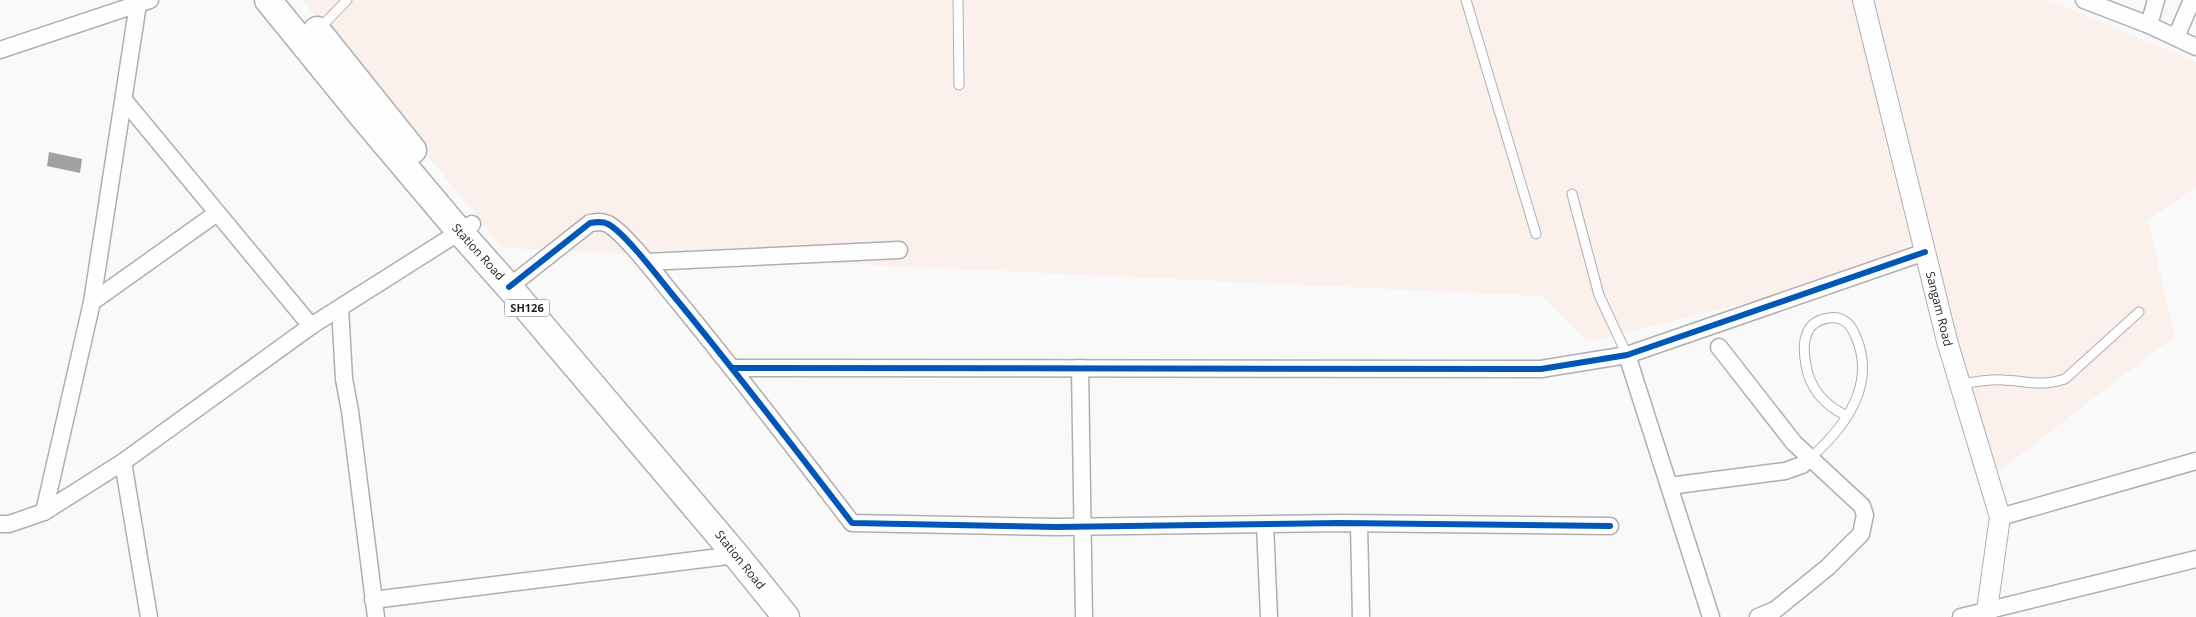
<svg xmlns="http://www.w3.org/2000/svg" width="2196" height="617" font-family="'Open Sans',sans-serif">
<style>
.industrial{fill:#fbf1ec}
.building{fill:#a1a1a1}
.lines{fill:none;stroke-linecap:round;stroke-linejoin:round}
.service-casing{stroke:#afafb0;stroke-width:11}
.minor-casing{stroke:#afafb0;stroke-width:19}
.tertiary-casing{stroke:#afafb0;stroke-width:22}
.primary-casing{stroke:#afafb0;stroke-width:29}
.service{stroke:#fefefe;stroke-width:9}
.minor{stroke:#fefefe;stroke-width:16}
.tertiary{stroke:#fefefe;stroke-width:20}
.primary{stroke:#fefefe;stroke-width:26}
.cycleway-casing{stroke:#fff;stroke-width:9}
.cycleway{stroke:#0057b8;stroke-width:6}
.labels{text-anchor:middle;stroke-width:5;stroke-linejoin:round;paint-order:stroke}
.shield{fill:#fff;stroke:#626262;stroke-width:1}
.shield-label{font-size:11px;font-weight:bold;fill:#1e1e1f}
.street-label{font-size:12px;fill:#1e1e1f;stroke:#fff}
</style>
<rect width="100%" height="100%" fill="#f9f9fa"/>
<path class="industrial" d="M302,0h1748l146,62v125l-48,33 27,116 -189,145 -63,-222 -335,83 -47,-46 -1039,-48z"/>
<path class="building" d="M49,152l33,7 -2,14 -33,-7z"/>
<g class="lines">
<defs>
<g id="service">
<path d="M958,0l1,85"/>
<path d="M1466,0l70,234"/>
<path d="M319,29l28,-29"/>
<path d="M1572,194l27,101 28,60"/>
<path d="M1960,384c14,-2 29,-5 43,-4 25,1 37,7 62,-1l74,-67"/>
<path d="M1810,458c32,-28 63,-68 49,-113 -3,-8 -6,-18 -13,-23 -5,-4 -11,-5 -17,-4 -26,3 -27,27 -23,47 4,25 20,41 41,51"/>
</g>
<g id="minor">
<path d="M2084,0l65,25 47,22"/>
<path d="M2149,25l7,-25"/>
<path d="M2176,37l16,-37"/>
<path d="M0,50l150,-50"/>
<path d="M124,100l187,226"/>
<path d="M646,262l253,-12"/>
<path d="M509,287l81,-64c6,-1 12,-2 18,1 17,9 50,53 64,70 62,75 121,152 180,229l204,4 285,-4 269,3"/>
<path d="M92,302l125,-89"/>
<path d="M340,308l4,71 6,32 26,206"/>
<path d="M1719,347l75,96 68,63 3,9 -4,19 -33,33 -53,43 -17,7"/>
<path d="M1627,355l84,262"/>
<path d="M733,368l808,1 86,-14 298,-103"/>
<path d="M1080,368l4,249"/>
<path d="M123,462l26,155"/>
<path d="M1669,486l116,-15 17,-6 8,-7"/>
<path d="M44,512l48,-210 46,-298"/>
<path d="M2000,517l196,-56"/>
<path d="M0,524h9l35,-12 79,-50 188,-136 161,-102"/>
<path d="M1265,524l4,93"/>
<path d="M1359,524l2,93"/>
<path d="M373,600l363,-45"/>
<path d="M1961,617l235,-58"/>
</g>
<path id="tertiary" d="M1863,0l84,341 53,176 -14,100"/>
<g id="primary">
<path d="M268,0l96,118 96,114 49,55 227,268 50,62"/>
<path d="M317,30l96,120"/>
</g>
</defs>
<use href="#service" class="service-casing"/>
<use href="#minor" class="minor-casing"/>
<use href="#tertiary" class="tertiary-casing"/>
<use href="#primary" class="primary-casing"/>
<use href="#service" class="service"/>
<use href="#minor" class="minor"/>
<use href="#tertiary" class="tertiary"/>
<use href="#primary" class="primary"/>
<defs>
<g id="cycleway">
<path d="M509,287l81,-64c6,-1 12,-2 18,1 17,9 50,53 64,70 62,75 121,152 180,229l204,4 285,-4 269,3"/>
<path d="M733,368l808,1 86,-14 298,-103"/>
</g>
</defs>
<use href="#cycleway" class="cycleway-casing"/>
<use href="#cycleway" class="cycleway"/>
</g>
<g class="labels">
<rect class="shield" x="504.5" y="299.5" width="45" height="17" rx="4"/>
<g class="shield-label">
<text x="527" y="312">SH126</text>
</g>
<g class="street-label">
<text transform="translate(478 252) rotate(48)" y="4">Station Road</text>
<text transform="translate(1939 309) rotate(76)" y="4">Sangam Road</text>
<text transform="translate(740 560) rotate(51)" y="4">Station Road</text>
</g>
</g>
</svg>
